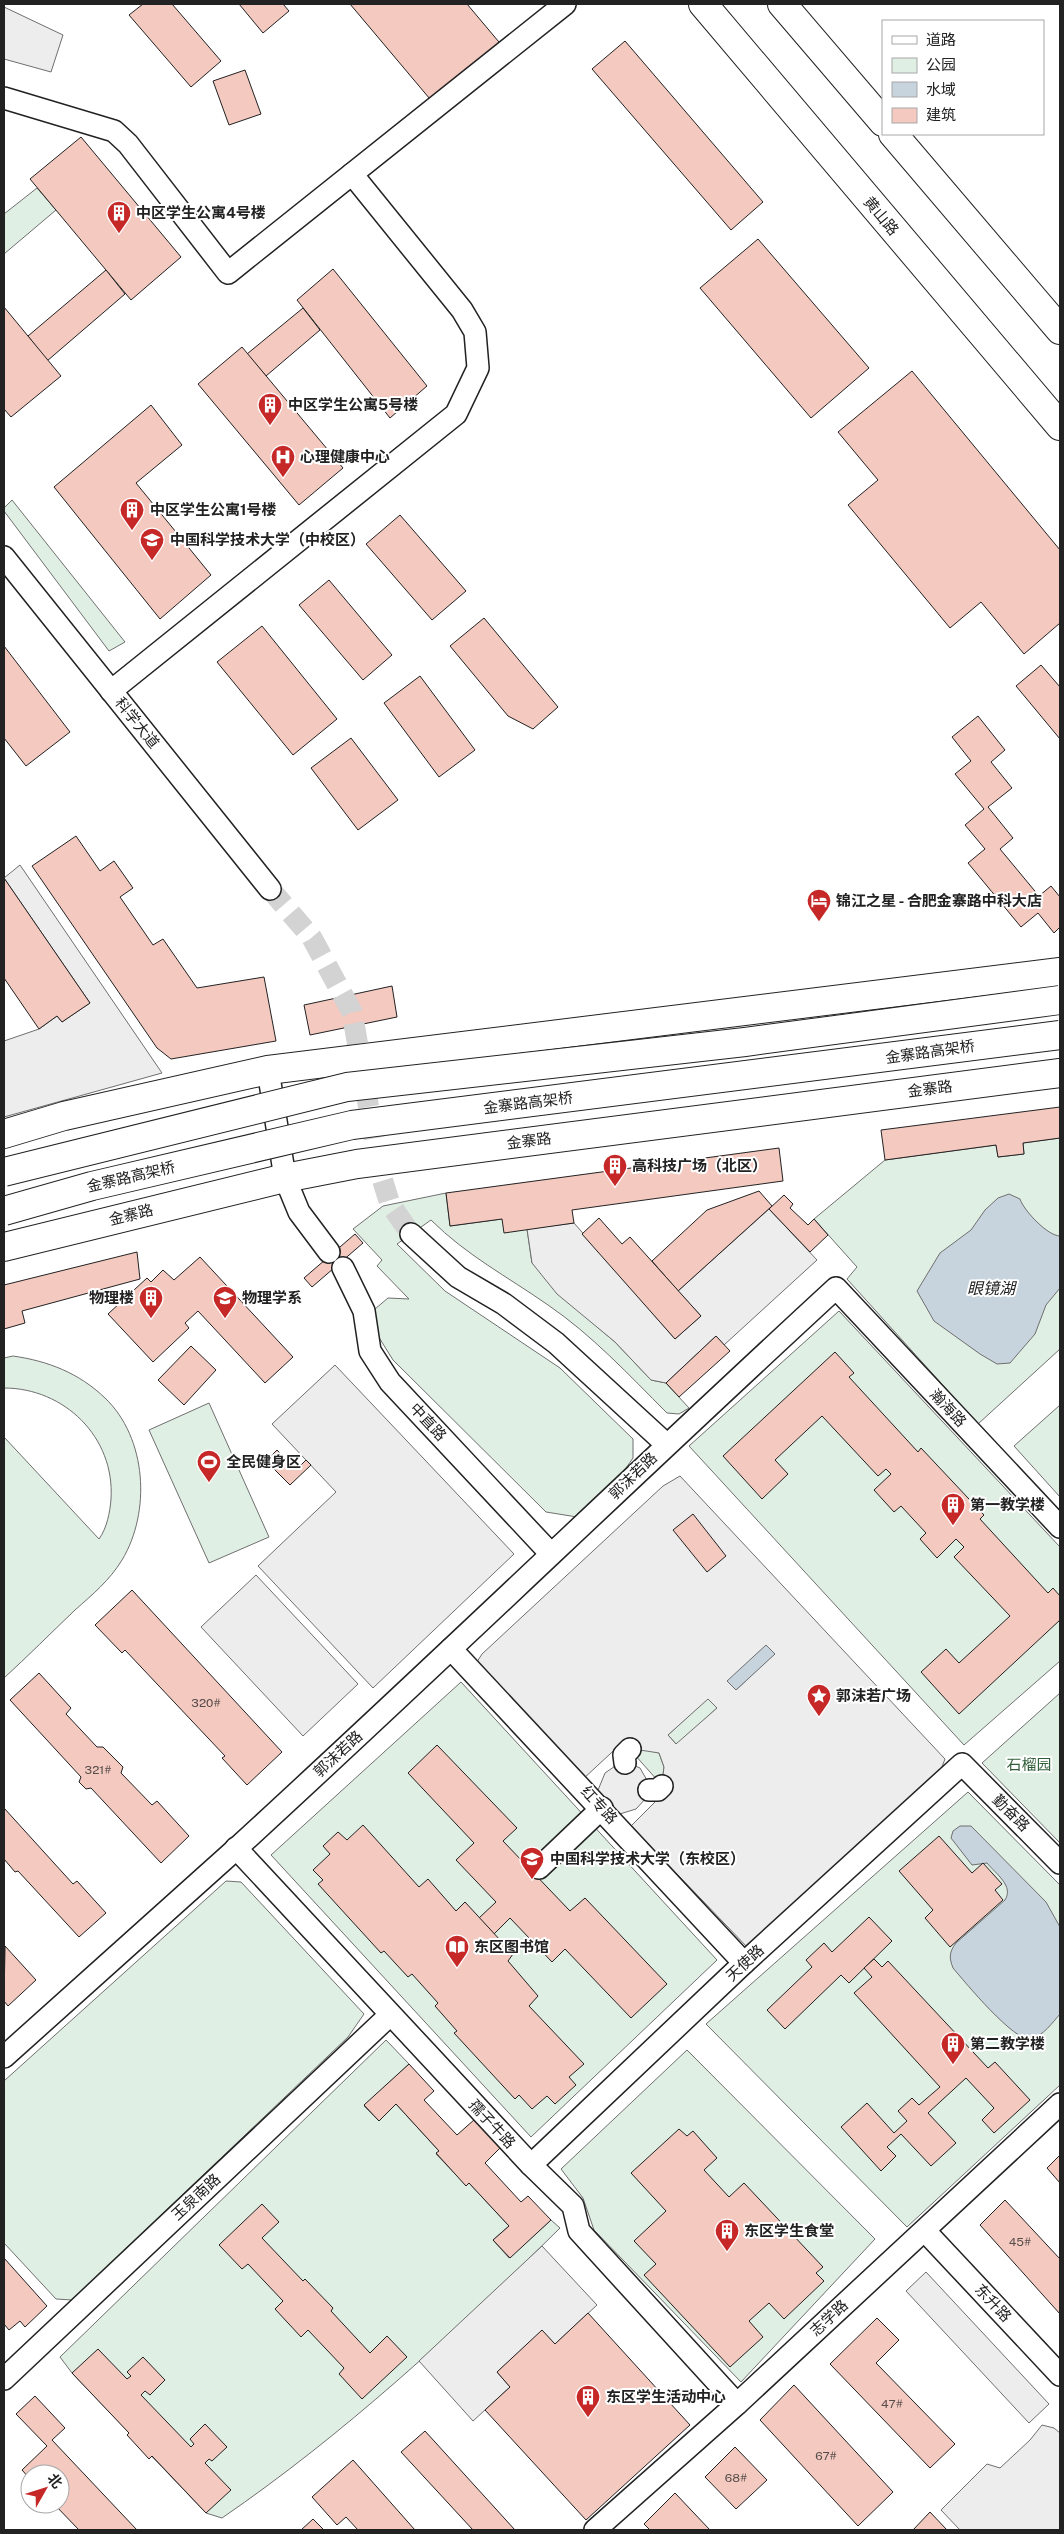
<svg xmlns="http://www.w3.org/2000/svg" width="1064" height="2534" font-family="'Public Sans','Noto Sans SC',sans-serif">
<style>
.green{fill:#e0efe3;stroke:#6f6f6f}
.parking{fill:#ededed;stroke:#6f6f6f;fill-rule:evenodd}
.water{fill:#c7d3dd;stroke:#6f6f6f}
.building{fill:#f3c9c0;stroke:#222}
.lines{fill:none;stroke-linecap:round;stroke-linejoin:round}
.minor-tunnel{stroke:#d3d3d3;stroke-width:21;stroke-dasharray:21 11;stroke-linecap:butt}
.minor-casing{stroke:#222;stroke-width:24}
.major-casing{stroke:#222;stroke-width:30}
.highway-casing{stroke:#222;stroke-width:30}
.minor{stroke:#fff;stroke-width:21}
.major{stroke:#fff;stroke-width:28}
.highway{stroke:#fff;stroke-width:28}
.highway-bridge-casing{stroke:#222;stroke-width:30;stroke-linecap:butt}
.highway-bridge{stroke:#fff;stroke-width:28}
.labels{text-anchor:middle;stroke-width:4;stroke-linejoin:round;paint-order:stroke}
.number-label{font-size:12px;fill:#564c4a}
.poi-label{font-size:15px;font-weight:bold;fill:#222;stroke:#fff;text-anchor:start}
.street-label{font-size:15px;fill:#222;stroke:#fff}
.park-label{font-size:15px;fill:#2f5e38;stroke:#fff}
.water-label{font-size:16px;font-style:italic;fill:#222;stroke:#fff}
</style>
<rect width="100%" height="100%" fill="#fff"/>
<g class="green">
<path d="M37,188l19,22 -52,44v-40z"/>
<path d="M12,500l113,142 -16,9 -105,-140v-3z"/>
<path d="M1060,1138v211l-82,75 -131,-145 10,-12 -43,-48 71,-59 111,-15 2,12 26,-3 -1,-11z"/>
<path d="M446,1193l4,33 52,-7 25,10 5,34 56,56 27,23 36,38 15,3 23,25 -10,6 -12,-1c-38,-38 -75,-78 -119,-108 -40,-28 -82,-50 -117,-85l-34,24 48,47 115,77 73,71v19l-7,10 -49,49 -31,-5 -153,-152 -18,-29v-22l13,-11 21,1 -32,-33 5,-6 -29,-31 30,-23z"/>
<path d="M839,1311l221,236v114l-96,84 -275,-299z"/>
<path d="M13,1356c35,5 66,17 92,42 42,40 46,114 17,162 -12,20 -30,35 -47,50 -24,23 -47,46 -71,68v-241l95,102c8,-11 11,-27 12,-40 4,-62 -47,-111 -107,-111v-30z"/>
<path d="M209,1403l60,134 -60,26 -60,-133z"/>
<path d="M1060,1405v92l-46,-51z"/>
<path d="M461,1682l256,278 -186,177 -260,-282z"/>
<path d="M1060,1693v150l-78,-80z"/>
<path d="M708,1698l9,10 -40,37 -9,-10z"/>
<path d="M646,1749l13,4 5,14 -1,8 -5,6 -24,-27z"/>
<path d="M968,1792l92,93v200l-153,142 -201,-203z"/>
<path d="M226,1881l15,1 123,132 -16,23 -276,263 -16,-1 -52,-56v-162z"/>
<path d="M386,2040l23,24 -45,42 15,15 17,-17 43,47 -3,3 30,31 3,-2 40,43 -16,14 16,18 42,-38 9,8c-105,104 -217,207 -338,290l-16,-5 -134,-140 -12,-16z"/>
<path d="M687,2050l188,189 -134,143 -147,-152 -11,-32 -22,-29z"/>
</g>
<g class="parking">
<path d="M4,7l59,28 -12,37 -47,-13z"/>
<path d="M20,865l142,208 -158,44v-76l35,-12 18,-13 5,6 28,-19 -86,-125z"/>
<path d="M769,1209l48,51 -93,85 -8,-9 -50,47 -15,-3 -36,-38 -58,-48 -25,-31 -5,-34 47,-6 101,116 26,-23 -23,-25z"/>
<path d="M335,1365l179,189 -141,134 -115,-122 78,-74 -64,-68z"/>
<path d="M680,1476l265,283 -5,13 -192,176 -117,-122 35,-35 -8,-10 5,-6 1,-8 -5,-14 -19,-3 -17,-8 -40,37 -108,-114 7,-11 181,-168zM766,1646l8,8 -38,36 -8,-8zM708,1699l9,9 -41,36 -8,-9z"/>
<path d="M256,1575l102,109 -55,52 -102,-109z"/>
<path d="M618,1764l15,1 7,3 8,14 -1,15 -11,12 -26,8 -16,-17 11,-27z"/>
<path d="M542,2246l55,59 -42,39 -13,-13 -45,41 13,15 -37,34 -54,-60z"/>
<path d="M926,2272l123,132 -20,19 -123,-132z"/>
<path d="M1042,2425l12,3 6,5v97h-100l-19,-20 46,-46 13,4 30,-28z"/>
</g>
<g class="water">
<path d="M1009,1194l11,5c4,12 28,37 40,37v52l-14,17 -11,29 -25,29 -13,1 -17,-10 -46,-33 -17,-30 23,-38 31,-23 14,-20 13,-12z"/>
<path d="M766,1645l9,9 -39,36 -9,-9z"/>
<path d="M960,1826h11l75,76 14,25v87c-7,8 -17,22 -29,25 -16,4 -67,-58 -78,-71 -4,-10 -4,-16 3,-25l49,-43c9,-14 -9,-26 -18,-37l-15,2 -21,-27 2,-7z"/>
</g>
<g class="building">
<path d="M143,4h29l49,57 -30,26 -62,-72z"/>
<path d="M239,4h44l6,7 -26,22z"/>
<path d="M350,4h117l37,44 -69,57z"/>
<path d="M625,41l138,161 -32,28 -139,-161z"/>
<path d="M245,70l16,44 -32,11 -16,-44z"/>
<path d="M81,137l100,120 -50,43 -101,-121z"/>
<path d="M758,239l111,129 -58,50 -111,-130z"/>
<path d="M333,269l94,117 -37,32 -93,-118z"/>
<path d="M106,270l19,24 -78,67 -19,-25z"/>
<path d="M4,307l57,69 -50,41 -7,-8z"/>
<path d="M303,308l17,22 -54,46 -19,-22z"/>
<path d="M242,347l101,121 -44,37 -101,-121z"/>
<path d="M912,371l148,179v73l-36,31 -43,-52 -31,26 -102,-123 30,-25 -40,-48z"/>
<path d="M151,405l31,40 -46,38 75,92 -51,44 -106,-132z"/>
<path d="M400,515l66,76 -34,29 -66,-76z"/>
<path d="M329,580l63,75 -29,25 -64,-75z"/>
<path d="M484,618l74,89 -25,22 -25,-13 -58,-70z"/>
<path d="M262,626l75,93 -44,36 -76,-93z"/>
<path d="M4,646l66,86 -44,34 -22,-28z"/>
<path d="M1041,665l19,22v52l-44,-53z"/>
<path d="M420,676l55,74 -36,27 -55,-74z"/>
<path d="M978,716l27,34 -14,12 21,26 -24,19 25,31 -13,11 39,47 12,-10 9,11v30l-6,6 -16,-20 -17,14 -53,-64 17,-14 -20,-24 19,-16 -29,-35 16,-13 -19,-24z"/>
<path d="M351,738l47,62 -40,30 -47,-62z"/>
<path d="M76,836l24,35 14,-10 19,27 -13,9 33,48 10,-6 34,49 67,-11 12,64 -105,18 -14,-11 -125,-182z"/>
<path d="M4,878l86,125 -28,19 -5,-6 -18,13 -35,-51z"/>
<path d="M392,986l5,31 -87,18 -6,-30z"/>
<path d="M1060,1107v31l-37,5 1,11 -26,3 -2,-12 -111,15 -4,-30z"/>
<path d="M779,1148l4,33 -211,29 2,13 -70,10 -2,-14 -52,7 -4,-33z"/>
<path d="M759,1191l13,15 -94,85 -26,-30 55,-51z"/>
<path d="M784,1195l9,9 -3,4 18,17 6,-6 14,16 -18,17 -41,-43z"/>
<path d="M599,1218l23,26 8,-7 71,79 -26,23 -93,-105z"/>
<path d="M355,1234l8,9 -51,44 -8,-9z"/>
<path d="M137,1252l3,27 -118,32 3,12 -21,6v-44z"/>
<path d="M200,1257l93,100 -28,26 -67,-72 -13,12 4,5 -36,34 -45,-48 39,-36 4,4 12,-12 11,10z"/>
<path d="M716,1336l14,15 -51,46 -13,-14z"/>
<path d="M191,1346l25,24 -32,35 -26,-25z"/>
<path d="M835,1352l19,21 -5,4 69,75 3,-4 63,67 -4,4 68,74 5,-5 7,8v24l-101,94 -38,-42 25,-23 13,14 51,-47 -56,-59 10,-10 -8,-8 -19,19 -17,-19 6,-6 -25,-27 -7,6 -20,-22 17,-16 -5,-5 -8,7 -56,-60 -47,44 13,14 -26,25 -39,-43z"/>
<path d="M277,1450l19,20 10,-10 5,5 -21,20 -24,-24z"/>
<path d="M693,1514l33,42 -19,16 -34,-42z"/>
<path d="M132,1590l150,162 -35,33 -25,-27 3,-2 -100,-106 -3,3 -27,-28z"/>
<path d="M39,1673l32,35 -5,6 31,33h6l20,20 -2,6 31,32 5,-4 32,35 -28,27 -70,-75 -5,1 -7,-7 2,-5 -71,-77z"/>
<path d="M437,1745l80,83 -14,13 67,70 15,-13 82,86 -36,34 -66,-69 -13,13 -42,-44 -16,16 -15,-16 17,-16 -40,-42 18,-17 -66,-70z"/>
<path d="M4,1808l69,76 4,-3 29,32 -27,24 -61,-66 -3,1 -11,-13z"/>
<path d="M363,1825l56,62 9,-8 28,32 9,-9 48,52 -5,7 30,35 -9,10 55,58 -15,13 7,8 -21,19 -8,-8 -15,13 -13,-14 -4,4 -61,-66 3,-2 -22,-25 3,-3 -26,-29 -4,3 -24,-26 -3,2 -63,-69 5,-4 -10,-10 17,-16 -7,-8 15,-14 9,8z"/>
<path d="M939,1836l33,37 11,-10 19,21 -7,6 8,10 -53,47 -25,-29 8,-8 -34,-39z"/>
<path d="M869,1917l23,24 -43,42 -8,-8 -56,54 -18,-19 45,-43 -6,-7 18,-17 8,9z"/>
<path d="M5,1946l31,34 -28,26 -4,-5z"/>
<path d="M874,1959l8,8 6,-6 100,107 7,-6 35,38 -36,33 -12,-13 12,-12 -28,-30 -38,35 28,30 -25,23 -30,-32 -14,13 9,9 -15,15 -40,-44 26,-24 27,30 13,-12 -9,-10 14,-13 7,7 21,-18 -86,-94 18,-16 -8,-9z"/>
<path d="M409,2064l25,27 -10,9 33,35 18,-16 26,28 -16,16 36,39 7,-6 23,24 -41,38 -17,-18 16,-14 -40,-43 -3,3 -30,-33 3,-2 -43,-47 -17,17 -15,-16z"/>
<path d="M679,2129l8,7 6,-5 24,27 -13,12 25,27 15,-14 79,84 -7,6 8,8 -40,38 -15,-16 -20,18 14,16 -33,30 -86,-92 12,-11 -22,-23 32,-30 -35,-38z"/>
<path d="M1060,2155v28l-13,-15z"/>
<path d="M1005,2200l55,59v55l-80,-89z"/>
<path d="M262,2204l17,18 -17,16 41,43 2,-2 28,29 -2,3 39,42 17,-17 20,21 -45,42 -23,-25 5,-6 -36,-38 -7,7 -26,-28 8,-8 -35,-37 -6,5 -23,-24z"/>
<path d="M4,2258l43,48 -22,21 -5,-6 -11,9 -5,-6z"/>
<path d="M588,2313l102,112 -104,95 -101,-110 25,-23 -13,-15 45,-42 13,14z"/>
<path d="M877,2318l22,22 -23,23 79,81 -25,24 -100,-104z"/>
<path d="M98,2349l29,30 4,-3 -4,-4 16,-15 22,23 -15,15 -5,-4 -4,4 50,52 3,-3 -4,-5 15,-15 22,23 -15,14 -3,-2 -4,4 26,27 -25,23 -54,-57 -3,3 -22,-24 2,-2 -57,-60z"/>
<path d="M794,2385l99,107 -35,34 -98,-106z"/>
<path d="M35,2396l30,32 -13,12 85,90h-58l-25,-26h6v-30h-30v5l-8,-9 25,-24 -31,-32z"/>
<path d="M425,2431l90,99h-42l-72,-78z"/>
<path d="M735,2447l32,33 -31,29 -31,-32z"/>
<path d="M353,2460l62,70h-57l-12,-13 -9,8 -25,-28z"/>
<path d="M675,2493l35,37h-60l-6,-6z"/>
<path d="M930,2512l17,18h-34z"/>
<path d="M313,2519l11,11h-23z"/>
</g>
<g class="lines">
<path class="minor-tunnel" d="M270,889l42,49 40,74 28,160 10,32 21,30"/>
<defs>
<g id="minor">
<path d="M4,98l110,33 14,13 100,129 337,-269"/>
<path d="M4,557l266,332"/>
<path d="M111,691l345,-277 22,-46 -3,-36 -13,-22 -110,-136"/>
<path d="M268,1070l17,108 14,34 30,40"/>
<path d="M411,1234l47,43 46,27 52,39 110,101"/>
<path d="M343,1268l21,43 6,40 20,31 161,172"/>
<path d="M451,1649l293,314"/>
<path d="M625,1763l-1,-8 6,-6"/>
<path d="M649,1790h9l4,-4"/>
<path d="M236,1848l295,317 42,41 6,25 158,173"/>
<path d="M539,1868l63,-60"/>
<path d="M4,2057c77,-70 156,-139 233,-209 202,-185 398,-375 599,-560l224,239"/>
<path d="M531,2165l213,-202 218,-199 98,99"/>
<path d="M925,2231l135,144"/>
<path d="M4,2379l386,-364"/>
<path d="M595,2530l142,-126 323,-300"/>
</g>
<g id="major">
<path d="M703,4l357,422"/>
<path d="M782,4l101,118"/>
<path d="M893,134l167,196"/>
</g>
<g id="highway">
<path d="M4,1134l60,-18 204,-46 792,-98"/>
<path d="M4,1247l281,-69 72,-14 703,-91"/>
</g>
</defs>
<use href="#minor" class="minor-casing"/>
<use href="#major" class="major-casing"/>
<use href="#highway" class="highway-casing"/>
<use href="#minor" class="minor"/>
<use href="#major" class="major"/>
<use href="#highway" class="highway"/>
<defs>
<g id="highway-bridge">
<path d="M4,1172l343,-85 398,-45 315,-42"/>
<path d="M4,1211l88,-25 260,-61 708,-90"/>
</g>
</defs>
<use href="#highway-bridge" class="highway-bridge-casing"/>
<use href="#highway-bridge" class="highway-bridge"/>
</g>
<defs>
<symbol id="building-pin" viewBox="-11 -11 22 30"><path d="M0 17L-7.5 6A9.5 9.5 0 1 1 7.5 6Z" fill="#c62828" stroke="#fff"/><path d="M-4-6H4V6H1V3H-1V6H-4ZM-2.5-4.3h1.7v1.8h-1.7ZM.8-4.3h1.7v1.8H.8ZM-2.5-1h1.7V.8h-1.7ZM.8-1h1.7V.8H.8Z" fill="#fff"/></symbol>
<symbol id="hospital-pin" viewBox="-11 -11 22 30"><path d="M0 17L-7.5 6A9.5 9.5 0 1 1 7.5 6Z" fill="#c62828" stroke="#fff"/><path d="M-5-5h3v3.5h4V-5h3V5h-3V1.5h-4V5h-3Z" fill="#fff"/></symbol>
<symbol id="university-pin" viewBox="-11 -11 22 30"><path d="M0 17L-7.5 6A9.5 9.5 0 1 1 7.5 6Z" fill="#c62828" stroke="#fff"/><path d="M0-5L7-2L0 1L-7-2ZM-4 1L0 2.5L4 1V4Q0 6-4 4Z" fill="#fff"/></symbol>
<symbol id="hotel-pin" viewBox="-11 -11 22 30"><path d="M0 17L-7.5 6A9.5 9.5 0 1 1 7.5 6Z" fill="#c62828" stroke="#fff"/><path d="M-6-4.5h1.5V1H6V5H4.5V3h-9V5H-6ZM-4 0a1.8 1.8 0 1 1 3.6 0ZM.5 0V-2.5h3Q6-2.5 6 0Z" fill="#fff"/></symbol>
<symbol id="stadium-pin" viewBox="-11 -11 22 30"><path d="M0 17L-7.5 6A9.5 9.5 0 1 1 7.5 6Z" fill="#c62828" stroke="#fff"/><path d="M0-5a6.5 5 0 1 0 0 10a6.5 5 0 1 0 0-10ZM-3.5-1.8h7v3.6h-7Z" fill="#fff"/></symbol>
<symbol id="sight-pin" viewBox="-11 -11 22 30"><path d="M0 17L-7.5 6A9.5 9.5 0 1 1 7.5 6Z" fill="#c62828" stroke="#fff"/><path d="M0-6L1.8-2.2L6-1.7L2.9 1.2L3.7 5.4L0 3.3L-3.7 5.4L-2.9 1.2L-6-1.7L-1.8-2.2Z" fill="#fff"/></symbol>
<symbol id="library-pin" viewBox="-11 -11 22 30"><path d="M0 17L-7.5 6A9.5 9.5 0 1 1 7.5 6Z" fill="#c62828" stroke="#fff"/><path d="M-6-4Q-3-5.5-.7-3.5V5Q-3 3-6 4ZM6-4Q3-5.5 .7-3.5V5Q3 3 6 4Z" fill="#fff"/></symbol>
</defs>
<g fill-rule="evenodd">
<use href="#building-pin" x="105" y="199" width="28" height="38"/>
<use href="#building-pin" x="256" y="391" width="28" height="38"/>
<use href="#hospital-pin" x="269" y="443" width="28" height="38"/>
<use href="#building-pin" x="118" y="496" width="28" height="38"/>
<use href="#university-pin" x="138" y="526" width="28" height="38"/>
<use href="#hotel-pin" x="805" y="887" width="28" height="38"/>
<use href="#building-pin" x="601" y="1152" width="28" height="38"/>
<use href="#building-pin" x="137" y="1284" width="28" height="38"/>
<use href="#university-pin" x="211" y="1284" width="28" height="38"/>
<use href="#stadium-pin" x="195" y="1448" width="28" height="38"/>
<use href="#building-pin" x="939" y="1491" width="28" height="38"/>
<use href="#sight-pin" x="805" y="1682" width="28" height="38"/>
<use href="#university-pin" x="518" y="1845" width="28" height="38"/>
<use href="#library-pin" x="443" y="1933" width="28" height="38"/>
<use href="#building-pin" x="939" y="2030" width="28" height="38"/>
<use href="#building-pin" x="713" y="2217" width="28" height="38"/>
<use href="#building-pin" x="574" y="2383" width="28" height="38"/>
</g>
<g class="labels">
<g class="number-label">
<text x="206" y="1707">320#</text>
<text x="98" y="1774">321#</text>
<text x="1020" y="2246">45#</text>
<text x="892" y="2408">47#</text>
<text x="826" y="2460">67#</text>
<text x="736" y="2482">68#</text>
</g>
<g class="poi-label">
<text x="136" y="218">中区学生公寓4号楼</text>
<text x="288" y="410">中区学生公寓5号楼</text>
<text x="300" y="462">心理健康中心</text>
<text x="150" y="515">中区学生公寓1号楼</text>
<text x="170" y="545">中国科学技术大学（中校区）</text>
<text x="836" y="906">锦江之星 - 合肥金寨路中科大店</text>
<text x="632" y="1171">高科技广场（北区）</text>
<text x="134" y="1303" text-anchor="end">物理楼</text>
<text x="242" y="1303">物理学系</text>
<text x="226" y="1467">全民健身区</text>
<text x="970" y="1510">第一教学楼</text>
<text x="836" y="1701">郭沫若广场</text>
<text x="550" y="1864">中国科学技术大学（东校区）</text>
<text x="474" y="1952">东区图书馆</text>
<text x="970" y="2049">第二教学楼</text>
<text x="744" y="2236">东区学生食堂</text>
<text x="606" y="2402">东区学生活动中心</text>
</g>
<g class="street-label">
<text transform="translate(881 216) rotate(50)" y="5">黄山路</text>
<text transform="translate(137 723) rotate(51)" y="5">科学大道</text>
<text transform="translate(930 1052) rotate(-8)" y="5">金寨路高架桥</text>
<text transform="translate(930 1089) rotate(-7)" y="5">金寨路</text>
<text transform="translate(528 1103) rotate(-7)" y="5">金寨路高架桥</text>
<text transform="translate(529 1141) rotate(-7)" y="5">金寨路</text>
<text transform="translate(131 1177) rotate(-13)" y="5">金寨路高架桥</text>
<text transform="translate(131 1215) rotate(-14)" y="5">金寨路</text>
<text transform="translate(948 1408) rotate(47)" y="5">瀚海路</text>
<text transform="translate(428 1422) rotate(47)" y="5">中直路</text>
<text transform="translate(633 1476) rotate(-44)" y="5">郭沫若路</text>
<text transform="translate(338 1754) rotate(-43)" y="5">郭沫若路</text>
<text transform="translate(599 1805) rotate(47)" y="5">红专路</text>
<text transform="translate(1011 1813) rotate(45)" y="5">勤奋路</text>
<text transform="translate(745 1963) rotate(-43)" y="5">天使路</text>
<text transform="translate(492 2124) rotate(47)" y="5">孺子牛路</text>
<text transform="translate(196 2197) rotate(-43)" y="5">玉泉南路</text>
<text transform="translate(993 2303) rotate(47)" y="5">东升路</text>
<text transform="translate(829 2318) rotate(-43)" y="5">志学路</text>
</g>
<g class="park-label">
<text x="1029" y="1770">石榴园</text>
</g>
<g class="water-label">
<text x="991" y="1294">眼镜湖</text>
</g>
</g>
<rect width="1064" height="2534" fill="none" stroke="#222222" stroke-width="10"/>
<rect x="882" y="20" width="162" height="115" fill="#ffffff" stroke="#a7a7a7"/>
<rect x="892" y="36" width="25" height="8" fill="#ffffff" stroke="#a7a7a7"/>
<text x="926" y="45" font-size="15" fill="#222222">道路</text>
<rect x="892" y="58" width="25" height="15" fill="#e0efe3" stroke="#a7a7a7"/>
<text x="926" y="70" font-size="15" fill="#222222">公园</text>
<rect x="892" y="82" width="25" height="15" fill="#c7d3dd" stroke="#a7a7a7"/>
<text x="926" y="95" font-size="15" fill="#222222">水域</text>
<rect x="892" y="108" width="25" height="15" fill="#f3c9c0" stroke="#a7a7a7"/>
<text x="926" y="120" font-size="15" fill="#222222">建筑</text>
<g transform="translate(45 2489) rotate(51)"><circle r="24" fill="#ffffff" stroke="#a7a7a7"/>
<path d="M0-4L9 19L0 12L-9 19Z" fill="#c62828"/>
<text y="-8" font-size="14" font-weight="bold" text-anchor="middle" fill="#222222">北</text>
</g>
</svg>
